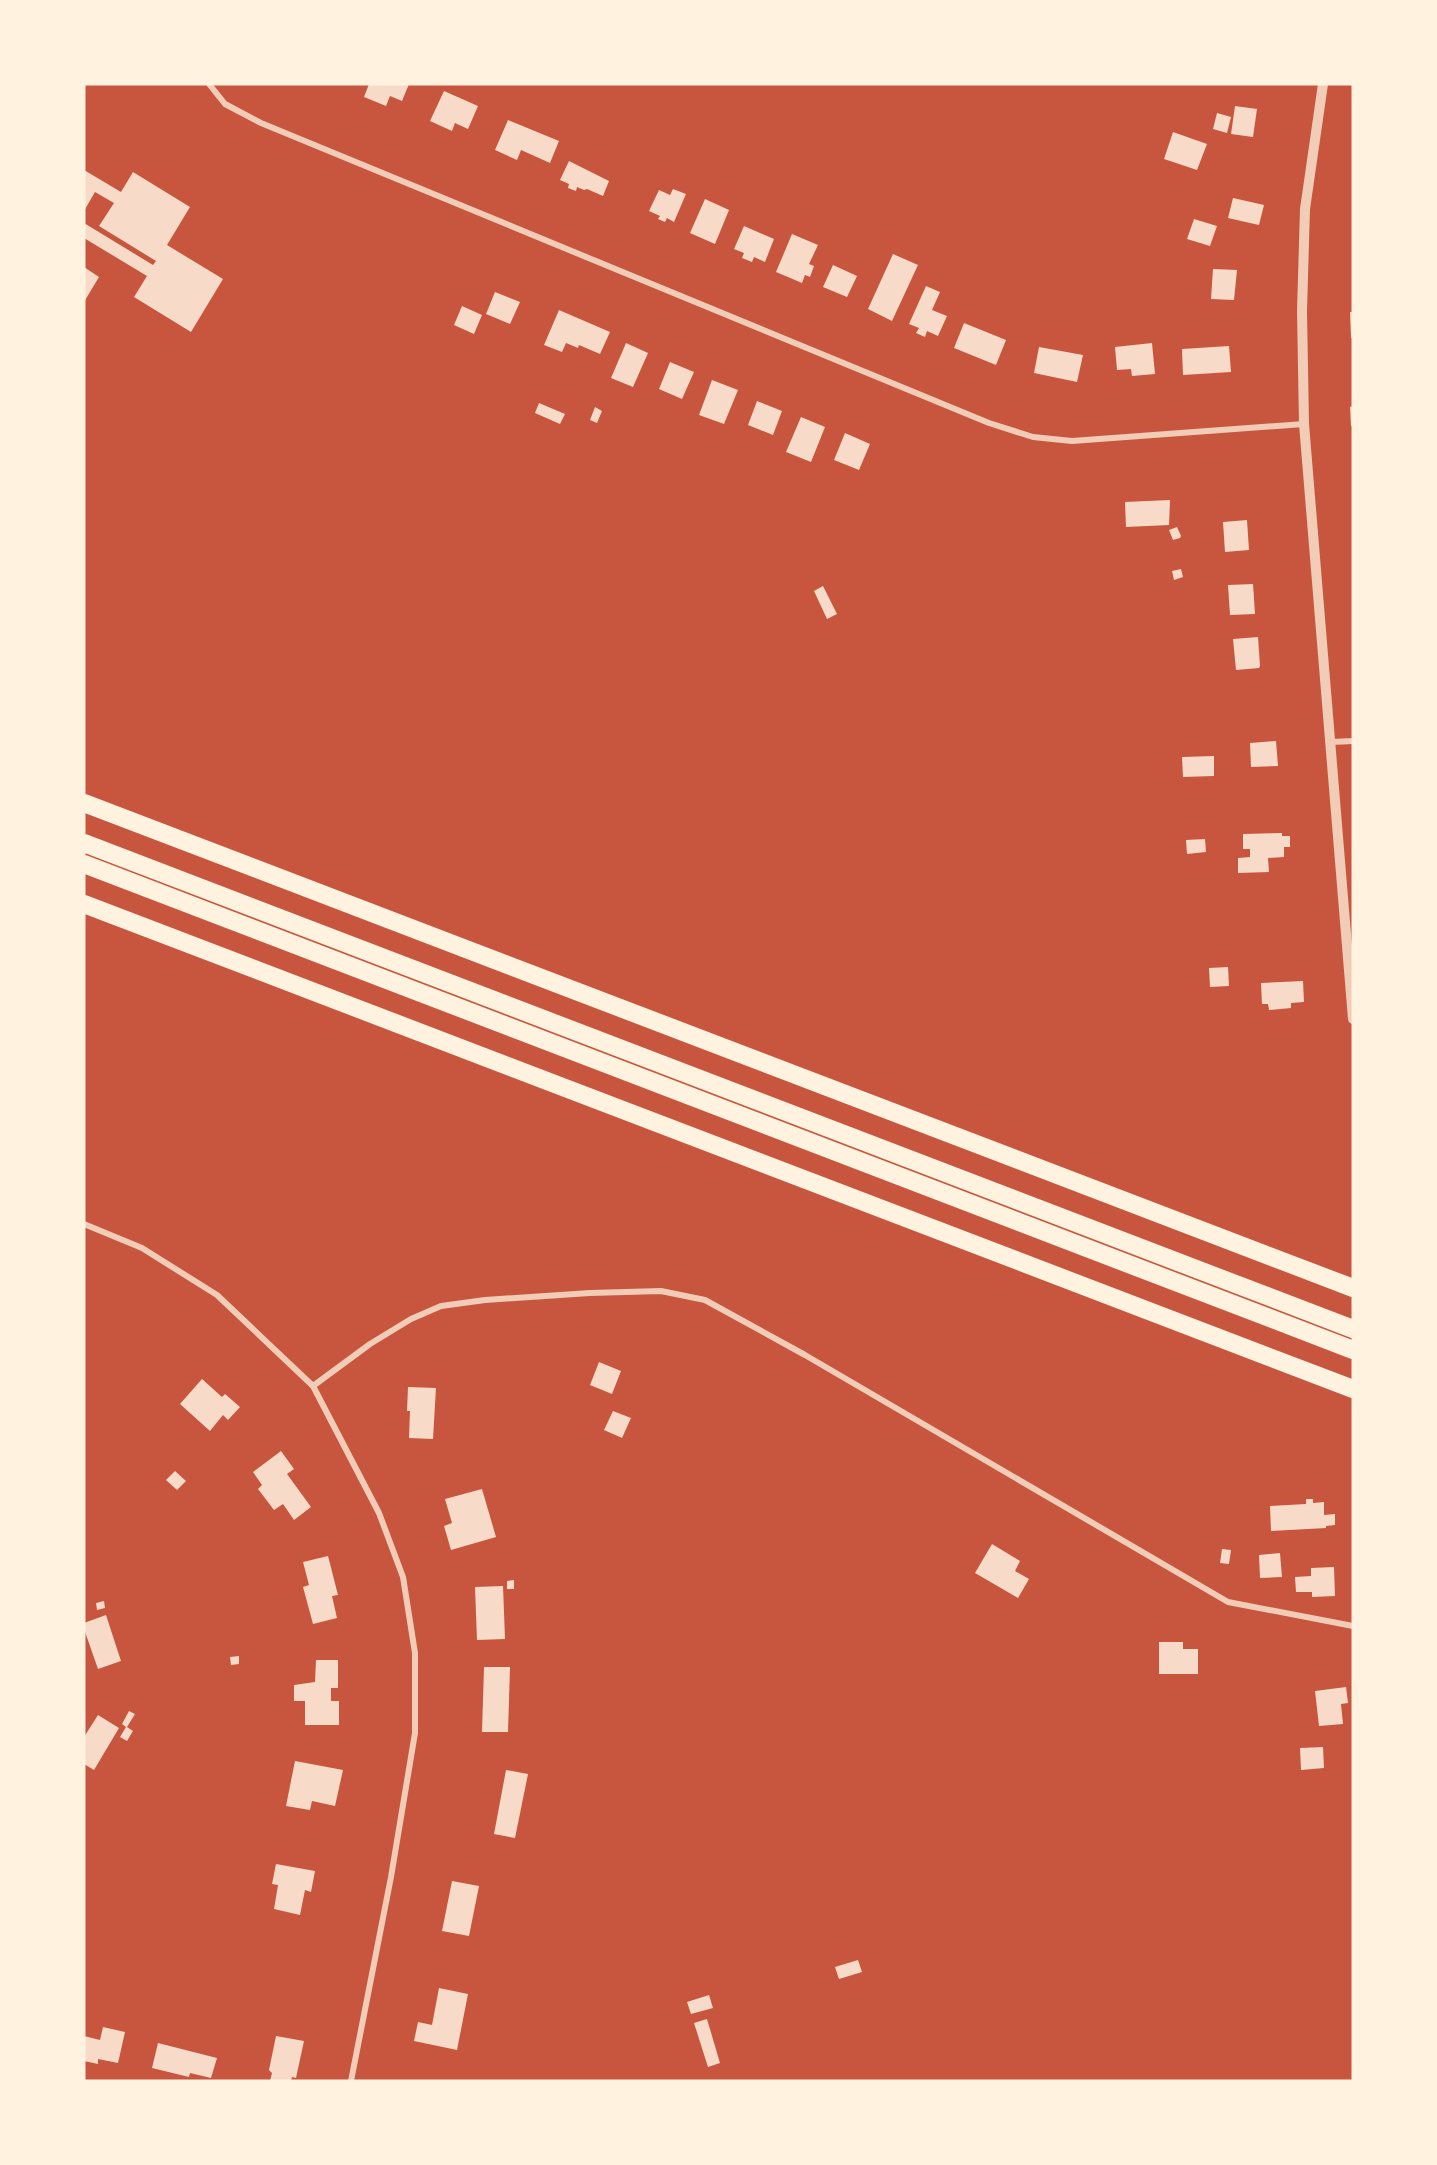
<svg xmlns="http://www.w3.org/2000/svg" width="1437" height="2165" font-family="Figtree,sans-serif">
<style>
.building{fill:#f7dbc8}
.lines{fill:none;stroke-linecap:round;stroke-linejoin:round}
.minor{stroke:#f1ccb7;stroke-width:6}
.tertiary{stroke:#f1ccb7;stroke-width:10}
.motorway{stroke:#fff3e0;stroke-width:18}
</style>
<rect width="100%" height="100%" fill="#c8553d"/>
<g class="building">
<path d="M369,84h40l-7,17 -12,-5 -4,10 -22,-9z"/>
<path d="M444,91l34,15 -10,23 -13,-6 -3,8 -22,-10z"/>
<path d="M1235,106l22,3 -4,28 -22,-3z"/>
<path d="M1217,113l14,4 -4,16 -14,-4z"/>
<path d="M508,120l51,21 -9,22 -29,-13 -4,10 -22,-10z"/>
<path d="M1173,132l34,12 -10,26 -33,-11z"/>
<path d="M569,161l40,20 -6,15 -16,-7 -3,1 -7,-3 -1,4 -8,-3 1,-4 -9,-4z"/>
<path d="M84,170l37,22 12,-20 57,35 -23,38 56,34 -32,53 -57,-35 13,-21 -63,-38v-15l69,42 3,-4 -57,-35 15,-23 -19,-11 -11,19z"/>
<path d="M673,189l13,5 -12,28 -7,-4 -2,4 -7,-3 2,-3 -11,-5 10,-21 11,5z"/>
<path d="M1233,198l31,7 -5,20 -31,-7z"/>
<path d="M705,199l24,11 -14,34 -25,-11z"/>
<path d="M1194,219l23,7 -7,20 -23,-7z"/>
<path d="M744,226l30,13 -9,23 -11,-5 -2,5 -10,-4 2,-5 -10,-4z"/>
<path d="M792,234l26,11 -9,19 5,2 -4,11 -5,-2 -3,8 -26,-11z"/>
<path d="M893,254l25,11 -26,56 -24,-12z"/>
<path d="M833,265l24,11 -10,21 -24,-10z"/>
<path d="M84,267l15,10 -15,25z"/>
<path d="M1213,269l24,1 -3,30 -23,-1z"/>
<path d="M926,286l14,6 -8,18 15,6 -9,20 -11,-5 -2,6 -9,-4 3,-5 -10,-4z"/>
<path d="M495,292l25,10 -10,22 -24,-10z"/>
<path d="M462,306l20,9 -8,19 -20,-9z"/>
<path d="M559,310l51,22 -10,22 -21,-9 -1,3 -12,-5 -4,9 -18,-7z"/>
<path d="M1350,312h3v26h-2z"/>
<path d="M964,323l42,17 -10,25 -42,-17z"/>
<path d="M626,343l22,10 -15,34 -22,-9z"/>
<path d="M1152,343l3,31 -23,2 -1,-7 -14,1 -2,-23z"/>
<path d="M1229,346l2,26 -48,3 -1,-26z"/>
<path d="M1039,347l44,8 -6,27 -43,-9z"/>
<path d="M670,362l24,10 -12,27 -23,-10z"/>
<path d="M712,380l26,10 -14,34 -25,-9z"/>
<path d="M757,401l25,10 -9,24 -25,-10z"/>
<path d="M539,403l26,11 -5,10 -25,-11z"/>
<path d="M1353,406v20h-2l-1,-19z"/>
<path d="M595,407l7,4 -5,12 -7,-3z"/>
<path d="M801,417l24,10 -14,35 -25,-10z"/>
<path d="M845,433l25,11 -11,26 -25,-10z"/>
<path d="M1170,500l-1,25 -43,2 -1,-25z"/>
<path d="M1247,520l2,30 -24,2 -2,-30z"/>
<path d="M1177,527l4,9 -1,2 -7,2 -4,-10z"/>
<path d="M1181,569l2,8 -9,3 -2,-9z"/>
<path d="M1253,584l2,30 -25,1 -2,-30z"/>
<path d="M823,586l14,28 -10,5 -13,-28z"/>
<path d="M1258,637l2,29 -1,2 -23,2 -3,-31z"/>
<path d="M1276,741l2,25 -27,1 -1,-24z"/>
<path d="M1214,756v20l-31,1 -1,-20z"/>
<path d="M1282,833v3h8v11h-6v10l-16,1 1,14 -31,1v-15l12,-1v-8h-7v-15z"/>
<path d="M1205,839l1,13 -19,2 -1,-14z"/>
<path d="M1228,967l1,19 -19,1 -1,-19z"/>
<path d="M1303,981l1,21 -13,1v5l-22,2 -1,-6h-6l-1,-21z"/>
<path d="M599,1362l22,9 -9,23 -22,-9z"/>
<path d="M202,1379l20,18 3,-3 15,13 -12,13 -5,-5 -13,16 -30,-27z"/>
<path d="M408,1387l28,1 -3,51 -24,-1 1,-27h-3z"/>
<path d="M613,1411l18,7 -9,20 -18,-8z"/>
<path d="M281,1451l13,18 -7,5 24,33 -17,13 -11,-16 -9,6 -16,-21 4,-4 -9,-13z"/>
<path d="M175,1471l11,10 -9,9 -11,-10z"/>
<path d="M482,1489l14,48 -45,13 -7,-24 8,-3 -7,-24z"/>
<path d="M1306,1499h7v4l11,-1v13l11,-1v11l-9,1v2l-55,3 -1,-25 36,-2z"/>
<path d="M992,1544l28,17 -5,10 14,8 -11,19 -43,-25z"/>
<path d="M1222,1549l9,1 -2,14 -9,-1z"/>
<path d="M1280,1553l2,24 -22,1 -1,-23z"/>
<path d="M328,1556l10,39 -6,1 5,22 -24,6 -10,-37 6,-2 -6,-23z"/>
<path d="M1334,1567l1,29 -23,1v-5h-16l-1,-15 16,-1v-8z"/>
<path d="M514,1580v9h-7v-8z"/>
<path d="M503,1586l2,53 -28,1 -2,-53z"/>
<path d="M104,1601l1,7 -8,2 -1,-7z"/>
<path d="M106,1615l15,46 -23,8 -14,-40v-6z"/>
<path d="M1159,1642h24v7h15v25h-39z"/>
<path d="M239,1656v8l-8,1 -1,-8z"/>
<path d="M316,1660h22v28h-7v13h8v24h-34v-24h-11v-16l21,-3z"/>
<path d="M484,1667h26l-2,65h-26z"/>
<path d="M1346,1687l2,16 -7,1 2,20 -24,2 -4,-35z"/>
<path d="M129,1711l6,3 -8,13 6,4 -6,10 -7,-4 6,-10 -4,-3z"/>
<path d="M98,1715l21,13 -25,42 -10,-6v-27z"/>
<path d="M1323,1747l1,21 -23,2 -1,-22z"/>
<path d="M295,1761l48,9 -8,36 -23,-5 -2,9 -24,-4z"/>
<path d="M506,1770l22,4 -13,64 -21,-4z"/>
<path d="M276,1864l39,7 -4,21 -6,-2 -5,25 -26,-6 4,-24 -6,-1z"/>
<path d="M452,1881l27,5 -10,50 -27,-5z"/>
<path d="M858,1960l4,12 -23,7 -4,-12z"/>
<path d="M439,1988l29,6 -11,56 -43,-9 4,-19 14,3z"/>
<path d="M709,1995l4,13 -22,6 -4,-12z"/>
<path d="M707,2019l13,44 -12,4 -14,-44z"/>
<path d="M103,2027l22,5 -7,31 -20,-4v5l-14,-3v-25l16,4z"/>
<path d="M276,2036l28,5 -8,37 -4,-1 -1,4h-21l2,-8 -3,-3z"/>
<path d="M158,2043l59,15 -6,20 -21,-5 -1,4 -37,-9z"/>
</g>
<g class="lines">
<g class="minor">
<path d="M209,84l16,20 36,19 728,300 44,14 39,4 232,-17"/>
<path d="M1331,742l22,-1"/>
<path d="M84,1224l58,24 75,47 96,91 66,127 24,64 12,76v80l-24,144 -40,204"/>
<path d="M313,1386l57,-42 41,-25 30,-13 44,-6 105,-7 71,-2 44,9 100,55 423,247 125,24"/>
</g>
<path class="tertiary" d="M1323,84l-18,125 -3,102 2,113 49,595"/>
<g class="motorway">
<path d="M84,803l1269,485"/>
<path d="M84,843l1269,486"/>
<path d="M84,864l1269,486"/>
<path d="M84,904l1269,485"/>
</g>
</g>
<rect width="1437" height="2165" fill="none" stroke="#fff3e0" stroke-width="171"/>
</svg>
